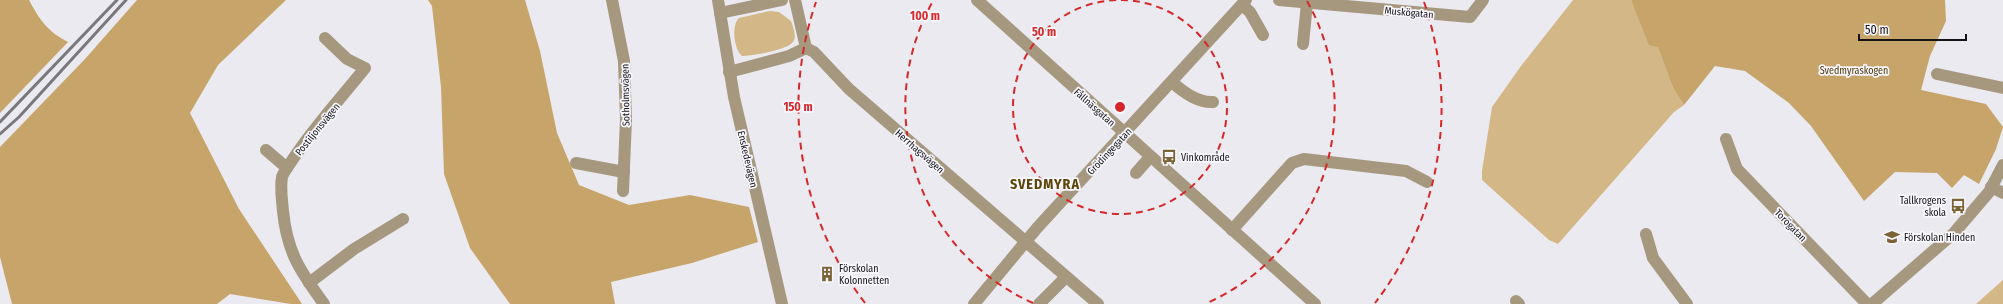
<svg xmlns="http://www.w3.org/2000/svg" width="2003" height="304" font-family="'Fira Sans Condensed',sans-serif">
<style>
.green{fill:#d3b787}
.forest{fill:#c6a46a}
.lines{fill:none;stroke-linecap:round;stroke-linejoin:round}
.minor{stroke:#a6987f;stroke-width:12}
.rail{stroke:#79797d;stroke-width:3}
.ring{fill:none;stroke:#d62828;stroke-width:2;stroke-dasharray:7 5}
.labels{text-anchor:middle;stroke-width:3.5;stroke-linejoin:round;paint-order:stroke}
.street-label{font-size:10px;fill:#131315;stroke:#f8f7fe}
.park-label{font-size:10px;fill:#4e3706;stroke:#f8f7fe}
.poi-label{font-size:10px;fill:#131315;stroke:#f8f7fe;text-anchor:start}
.district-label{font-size:14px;font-weight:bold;letter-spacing:1px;fill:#5e4306;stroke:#f8f7fe}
.centre{fill:#d62828;stroke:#f8f7fe;stroke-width:2}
.ring-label{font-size:12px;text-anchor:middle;font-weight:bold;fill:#d62828;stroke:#f8f7fe;stroke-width:3.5;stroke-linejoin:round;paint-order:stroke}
</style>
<rect width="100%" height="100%" fill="#eaeaf0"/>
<g class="green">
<path d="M1573,0h58l9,19 18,27 15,42 11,17 -10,7 -116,132 -9,-4 -67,-60v-9l10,-64 29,-41z"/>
<path d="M770,11l9,1 12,9c2,6 6,15 2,21 -5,8 -42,14 -51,14 -8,-6 -11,-31 -3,-38z"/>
<path d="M2003,280v24h-27z"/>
</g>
<g class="forest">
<path d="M0,0h29c10,19 19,32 39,42l-68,71z"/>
<path d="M137,0h149l-68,65 -28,48 49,96 63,95h-11l-61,-10 -13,10h-205l-12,-47v-110l85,-88z"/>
<path d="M428,0h97l15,51 17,82 22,52 50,20 61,-10 59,12 9,35 -66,21 -81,19 4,22h-105l-40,-56 -26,-74 -3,-87 -9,-81z"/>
<path d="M1631,0h314l1,21 -16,35 -9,34 65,14 17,23 -7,22 -17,35 -15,-9 -12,13 -15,-15 -42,-1 -31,29 -53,-75 -22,-23 -44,-32 -30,-5 -31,39 -11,-17 -15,-41 -9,-2z"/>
</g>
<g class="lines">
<g class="minor">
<path d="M612,0l12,61 2,58 -3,72"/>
<path d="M718,0l16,97 48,207"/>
<path d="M795,0l11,48"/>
<path d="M977,0l338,304"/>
<path d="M1279,0l191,17 13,-17"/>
<path d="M1242,5l8,7 13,23"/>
<path d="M720,13l62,-13"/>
<path d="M1303,44l4,-41"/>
<path d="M806,48l8,4 35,37 249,215"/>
<path d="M729,72l60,-16 17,-8"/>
<path d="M1937,74l66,14"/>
<path d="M1172,82c11,10 27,21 41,20"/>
<path d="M1726,139l11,30 130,135"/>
<path d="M266,150l21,18"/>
<path d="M576,163l48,9"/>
<path d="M1136,173l14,-16"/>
<path d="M1991,187l12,6"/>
<path d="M1232,230l60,-67 12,-4 102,12 21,11"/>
<path d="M1646,234l7,24 34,46"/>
<path d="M309,283l45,-34 49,-30"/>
<path d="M1516,301l3,3"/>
<path d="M324,304c-24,-33 -37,-52 -41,-93 -1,-11 -3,-23 -1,-34 2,-6 8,-13 11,-18 21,-32 48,-61 72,-91l-18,-9 -22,-21"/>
<path d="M974,304l63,-76 209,-228"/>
<path d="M1039,304l27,-27"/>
<path d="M1872,304l82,-71 35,-41 14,-27"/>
</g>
<g class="rail">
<path d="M0,122l117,-122"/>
<path d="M0,134l19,-17 107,-117"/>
</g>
</g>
<g class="ring">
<path d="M1121 0A107 107 0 1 1 1119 0"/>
<path d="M1033 303A215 215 0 0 1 933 1M1307 1A215 215 0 0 1 1207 303"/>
<path d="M865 303A322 322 0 0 1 816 2M1424 2A322 322 0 0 1 1375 303"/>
</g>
<defs>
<symbol id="bus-bare" viewBox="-9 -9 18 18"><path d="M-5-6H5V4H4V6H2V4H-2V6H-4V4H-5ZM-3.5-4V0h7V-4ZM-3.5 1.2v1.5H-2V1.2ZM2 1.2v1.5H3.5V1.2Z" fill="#7d6435" stroke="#f8f7fe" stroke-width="2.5" paint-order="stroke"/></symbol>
<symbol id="school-bare" viewBox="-9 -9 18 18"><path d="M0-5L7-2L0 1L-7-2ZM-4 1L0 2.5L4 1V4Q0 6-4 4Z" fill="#7d6435" stroke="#f8f7fe" stroke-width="2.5" paint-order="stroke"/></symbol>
<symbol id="building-bare" viewBox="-9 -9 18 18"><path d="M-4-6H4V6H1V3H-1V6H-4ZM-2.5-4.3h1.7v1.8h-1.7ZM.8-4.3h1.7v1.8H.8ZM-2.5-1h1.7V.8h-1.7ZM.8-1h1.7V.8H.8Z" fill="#7d6435" stroke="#f8f7fe" stroke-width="2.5" paint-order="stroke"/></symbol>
</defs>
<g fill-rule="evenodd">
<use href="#bus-bare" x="1158" y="146" width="22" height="22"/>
<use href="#bus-bare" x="1947" y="195" width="22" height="22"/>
<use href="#school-bare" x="1881" y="226" width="22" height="22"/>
<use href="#building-bare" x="816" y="263" width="22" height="22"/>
</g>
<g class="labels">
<g class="street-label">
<text transform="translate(1409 12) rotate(5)" y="4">Muskögatan</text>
<text transform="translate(625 95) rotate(-91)" y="4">Sotholmsvägen</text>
<text transform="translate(1095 107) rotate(42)" y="4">Fållnäsgatan</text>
<text transform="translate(317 129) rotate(-51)" y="4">Postiljonsvägen</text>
<text transform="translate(920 151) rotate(41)" y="4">Herrhagsvägen</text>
<text transform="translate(1109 151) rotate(-47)" y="4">Grödingegatan</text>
<text transform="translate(748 159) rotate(77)" y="4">Enskedevägen</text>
<text transform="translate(1791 225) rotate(46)" y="4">Torögatan</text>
</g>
<g class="park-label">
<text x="1854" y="74">Svedmyraskogen</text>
</g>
<g class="poi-label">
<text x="1181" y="161">Vinkområde</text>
<text x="1946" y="204" text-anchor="end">Tallkrogens<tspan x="1946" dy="12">skola</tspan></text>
<text x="1904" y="241">Förskolan Hinden</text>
<text x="839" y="272">Förskolan<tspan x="839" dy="12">Kolonnetten</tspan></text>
</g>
<g class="district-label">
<text x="1045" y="189">SVEDMYRA</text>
</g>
</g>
<circle cx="1120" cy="107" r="6" class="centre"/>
<g class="ring-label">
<text x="925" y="20">100 m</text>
<text x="1044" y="36">50 m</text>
<text x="798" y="111">150 m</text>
</g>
<path d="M1859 34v6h107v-6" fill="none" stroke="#131315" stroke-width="2"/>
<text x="1865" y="34" font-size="12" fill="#131315" stroke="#f8f7fe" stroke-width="3" paint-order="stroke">50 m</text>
</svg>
